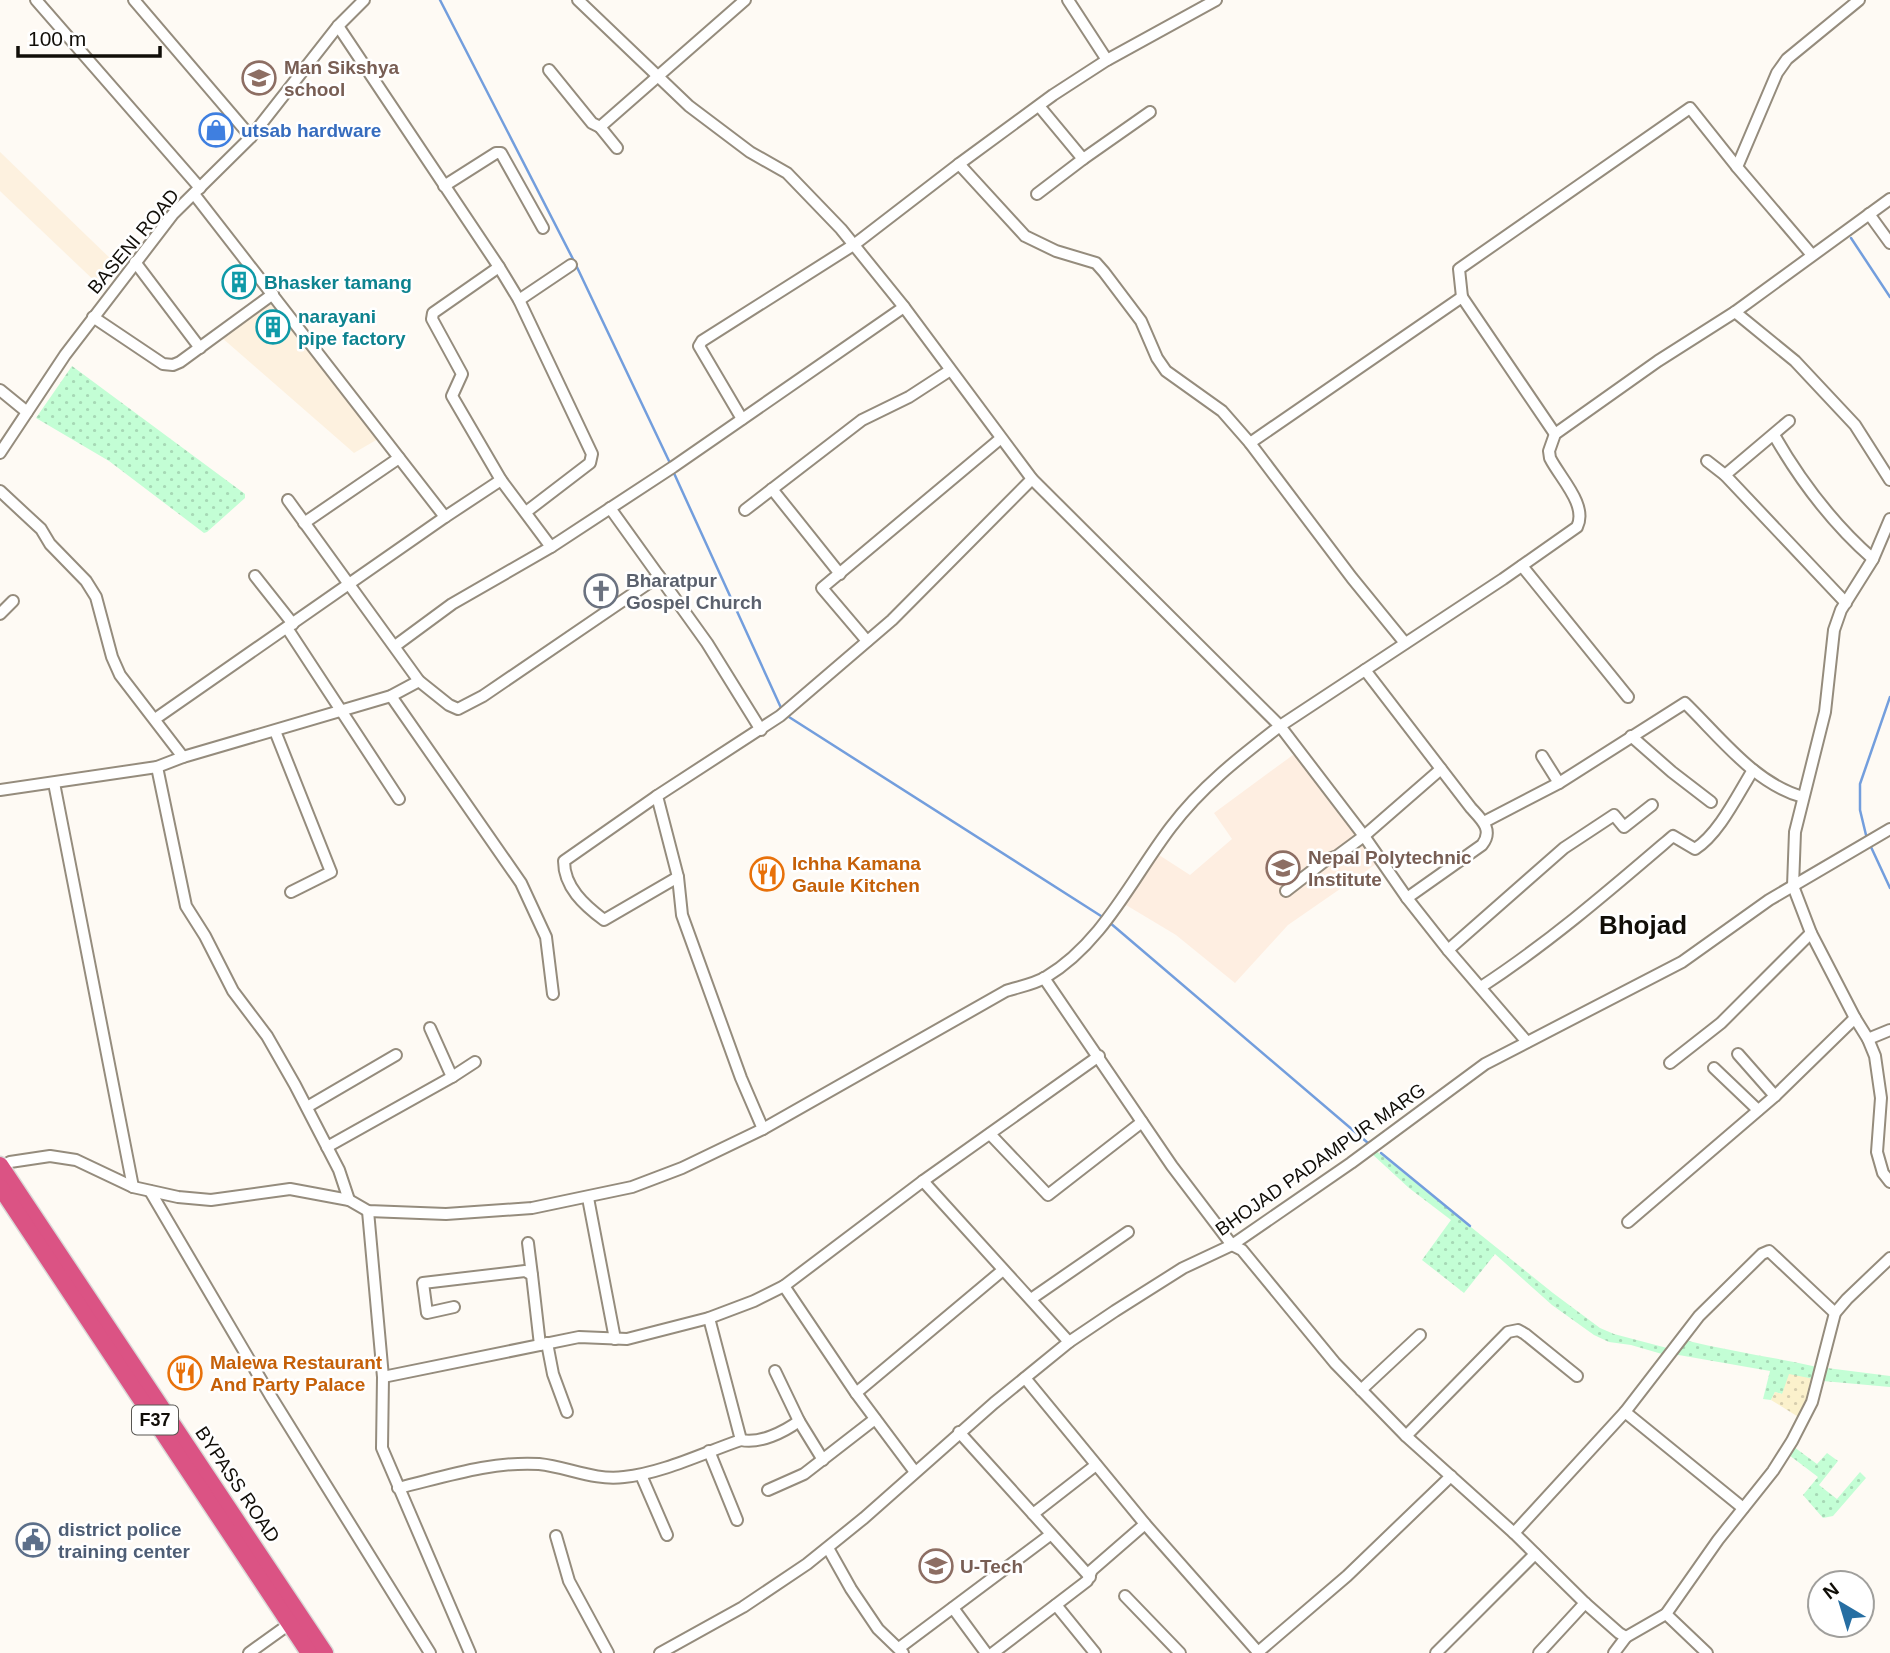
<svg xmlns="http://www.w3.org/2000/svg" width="1890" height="1653" font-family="Helvetica,sans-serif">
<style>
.built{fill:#fdf1df}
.education{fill:#feeee1}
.grass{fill:url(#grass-dots)}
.sand{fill:url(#sand-dots)}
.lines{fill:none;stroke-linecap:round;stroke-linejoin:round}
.stream{stroke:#739edd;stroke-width:2.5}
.minor-casing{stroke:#958c7d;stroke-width:14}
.highway-casing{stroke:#d9d8d7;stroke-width:19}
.minor{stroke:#fff;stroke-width:10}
.highway{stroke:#db5384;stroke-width:16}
.labels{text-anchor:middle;stroke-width:5;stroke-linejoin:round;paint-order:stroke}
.shield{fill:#fff;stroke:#585652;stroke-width:2}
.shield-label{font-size:18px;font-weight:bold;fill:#110e08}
.education-label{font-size:19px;font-weight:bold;fill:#785e54;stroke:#fff;text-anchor:start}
.shop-label{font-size:19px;font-weight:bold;fill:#366cbe;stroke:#fff;text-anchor:start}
.street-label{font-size:19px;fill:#110e08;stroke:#fff}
.culture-label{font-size:19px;font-weight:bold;fill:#0d838f;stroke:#fff;text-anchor:start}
.worship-label{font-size:19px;font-weight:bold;fill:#5b616d;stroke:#fff;text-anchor:start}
.food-label{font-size:19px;font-weight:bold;fill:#c56008;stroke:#fff;text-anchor:start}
.service-label{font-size:19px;font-weight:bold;fill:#4e5e75;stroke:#fff;text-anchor:start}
.district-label{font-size:26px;font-weight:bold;fill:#110e08;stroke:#fff}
</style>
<defs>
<pattern id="grass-dots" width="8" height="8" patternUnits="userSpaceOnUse" patternTransform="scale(1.75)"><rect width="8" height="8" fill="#c3fed5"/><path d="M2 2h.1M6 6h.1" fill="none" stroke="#a6d8b5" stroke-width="1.8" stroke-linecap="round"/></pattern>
<pattern id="sand-dots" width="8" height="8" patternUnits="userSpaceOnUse" patternTransform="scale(1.75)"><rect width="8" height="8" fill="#fbf1cc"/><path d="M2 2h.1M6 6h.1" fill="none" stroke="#d6cdae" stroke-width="1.8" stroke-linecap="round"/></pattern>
</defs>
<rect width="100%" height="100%" fill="#fefaf4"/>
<g class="built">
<path d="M0,152l117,113 -16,22 -101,-96z"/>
<path d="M270,297l113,139 -29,17 -133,-116z"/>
</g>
<path class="education" d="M1297,752l82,110 -91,63 -53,58 -59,-48 -50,-30 33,-50 31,20 42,-36 -18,-26z"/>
<g class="grass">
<path d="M72,366l173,128v4l-38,34 -3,1 -95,-72 -73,-43z"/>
<path d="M1375,1150l178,143 47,35 14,6 53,14 -5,6 -31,-9 -22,-3 -15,-7 -42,-30 -57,-51 -31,39 -42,-33 29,-40 -42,-32 -38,-35z"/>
<path d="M1684,1340c44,11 89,17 133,27l-3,12 -32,15 -7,-2 -4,8 -8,-1 7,-28 -97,-17z"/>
<path d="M1827,1368l63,8v11l-67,-6z"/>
<path d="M1794,1447l23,17 10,-11 11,8 -19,24 18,14 23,-27 6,6 -33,38 -10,2 -20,-23 15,-18 -29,-22z"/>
</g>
<path class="sand" d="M1789,1374l25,5 -14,39 -29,-18 4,-8 7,2z"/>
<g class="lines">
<g class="stream">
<path d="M440,0l135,263 94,198"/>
<path d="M1851,238l39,59"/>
<path d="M673,471l109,239"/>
<path d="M789,717l312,199"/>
<path d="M1866,835l-6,-25v-26l30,-87"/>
<path d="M1871,847l19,41"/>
<path d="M1109,922l259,221"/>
<path d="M1381,1153l89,73"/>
</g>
<defs>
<g id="minor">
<path d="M36,0l164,188"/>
<path d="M134,0l117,137"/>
<path d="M1068,0l39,60"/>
<path d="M338,26l161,241 20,33 73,154 -2,9 -64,49"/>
<path d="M549,70l43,53 8,4"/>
<path d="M1039,106l44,53 67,-47"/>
<path d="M617,148l-17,-21 145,-127"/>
<path d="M959,164l66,72 31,15 40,12 8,9 37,49 16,37 9,13 56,40 28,32 102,135 53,65"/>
<path d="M444,186l52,-33h5l42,75"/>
<path d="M194,194l251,323"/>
<path d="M1037,194l46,-35"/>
<path d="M1869,214l21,29"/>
<path d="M1812,255l-75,-88 40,-94 10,-14 72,-59"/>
<path d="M135,262l65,86"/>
<path d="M499,267l-66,46 -1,6 30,55 -10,22 49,84 50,67"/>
<path d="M1462,297l-3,-28 231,-161 47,59"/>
<path d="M519,300l52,-35"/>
<path d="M1735,312l60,49 60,64 35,55"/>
<path d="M93,317l70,47 10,1 7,-3 93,-68"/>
<path d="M0,390l27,22"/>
<path d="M742,419l-43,-73 3,-5 153,-97 104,-80 94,-69 54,-35 109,-60"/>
<path d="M1774,435c27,47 59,89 99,124"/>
<path d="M1250,443l212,-146 93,137"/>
<path d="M0,453l65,-98 108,-141 78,-77 87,-111 26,-26"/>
<path d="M1707,461l18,14 121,128"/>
<path d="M1725,475l64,-54"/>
<path d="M772,489l68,85"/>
<path d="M0,491l41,38 9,15 36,37 10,16 16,60 8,18 63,82"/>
<path d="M288,500l131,181 30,24 9,4 25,-13 176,-120"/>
<path d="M610,508l97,135 54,87"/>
<path d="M745,510l117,-90 47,-23 40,-26"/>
<path d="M1890,519l-17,40 -32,51 -7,20 -9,82 -30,120 -2,54 18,47 44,85 13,21 7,17 6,42 -4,54 6,21 7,9"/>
<path d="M304,523l95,-65"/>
<path d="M1522,566l106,131"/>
<path d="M255,576l38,48"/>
<path d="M0,614l13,-13"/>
<path d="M287,628l112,171"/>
<path d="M867,641l-45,-53 178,-149"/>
<path d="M395,646l57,-42 99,-57 122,-80 231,-160"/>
<path d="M1365,670l106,138c10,11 23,22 11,37l-75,53"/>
<path d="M391,696l130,187 25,54 7,57"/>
<path d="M155,719l290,-202 56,-37"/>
<path d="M275,731l56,141 -40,20"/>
<path d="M1631,736l41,36 39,30"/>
<path d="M1542,756l17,27"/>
<path d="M157,767l29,139 19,30 28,55 34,45 28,49 44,85 10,30"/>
<path d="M54,783l79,404"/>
<path d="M0,790l157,-23 26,-10 208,-61 28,-15"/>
<path d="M657,796l-93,65c0,26 20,44 40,59l74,-43"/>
<path d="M1484,822l75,-39 126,-80c35,34 70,81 118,94"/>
<path d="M1286,891l40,-31 11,-4 27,-20 77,-67"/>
<path d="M1448,950l116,-102 50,-33 10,12 28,-22"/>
<path d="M1044,978l128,188 60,79 10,5 93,113 71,73 108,97 71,70 34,30 7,4"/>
<path d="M1481,987c69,-45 130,-98 192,-151l22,13c24,-15 43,-55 58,-79"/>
<path d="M1868,1039l22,-9"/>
<path d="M1527,1042l-79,-92 -41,-52 -43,-62 -84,-110 223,-147 74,-52c11,-22 -17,-49 -27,-69l-1,-7 6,-17 103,-73 77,-49 155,-113"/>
<path d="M1738,1054l37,42"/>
<path d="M1670,1063l51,-40 90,-90"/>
<path d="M1714,1068l44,42"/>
<path d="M452,1077l23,-15"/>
<path d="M307,1107l89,-52"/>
<path d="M763,1129l-22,-51 -59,-163 -4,-38 -21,-81 123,-80 112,-96 140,-141"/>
<path d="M990,1134l58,61 94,-73"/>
<path d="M327,1147l125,-70 -22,-49"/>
<path d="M0,1167l10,-5 40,-6 26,4 57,27 45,10 33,3 79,-11 59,11 19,11 78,3 86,-6 100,-21 50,-19 81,-39 243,-138c12,-4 29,-7 40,-14 57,-34 86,-99 125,-150 31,-41 69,-70 109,-101l-248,-247 -128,-172 -63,-78 -54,-56 -37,-21 -61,-46 -111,-106"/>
<path d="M923,1181l146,161"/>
<path d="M150,1191l120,204 160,258"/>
<path d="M588,1198l27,141"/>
<path d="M368,1211l15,166 -1,71 88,205"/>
<path d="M1628,1222l147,-126 80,-78"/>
<path d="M528,1243l4,32"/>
<path d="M784,1286l72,107 59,79"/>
<path d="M1031,1299l97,-67"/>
<path d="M454,1307l-27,6 -4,-30 102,-12 7,4 8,70"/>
<path d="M547,1343l6,31 14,38"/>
<path d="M775,1371l24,50 24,39"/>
<path d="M383,1377l196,-40 48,2 82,-21 45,-17 30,-15 139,-105 176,-125"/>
<path d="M1025,1378l120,146 113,128"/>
<path d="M1361,1390l59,-55"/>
<path d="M856,1393l147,-123"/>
<path d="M1625,1412l74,-96 63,-62 7,-3 66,62"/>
<path d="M959,1432l131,145"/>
<path d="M1406,1436l102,-104 10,-2 7,4 52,42"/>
<path d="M741,1440c19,4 43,-8 58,-19"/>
<path d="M709,1451l28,69"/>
<path d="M641,1475l26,60"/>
<path d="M398,1488c46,-11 93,-27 141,-24 29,3 55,17 85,13 39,-4 79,-24 117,-37l-32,-122"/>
<path d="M768,1490l36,-16 71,-55"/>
<path d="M1033,1514l63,-49"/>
<path d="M1514,1533l111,-121 118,96"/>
<path d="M556,1536l13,45 39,72"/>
<path d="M828,1548l23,41 27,40 25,24"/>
<path d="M1125,1596l55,57"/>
<path d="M1056,1605l39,48"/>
<path d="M953,1608l33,45"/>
<path d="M1666,1614l41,39"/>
<path d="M899,1648l151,-113"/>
<path d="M249,1653l46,-33"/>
<path d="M660,1653l83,-46 64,-43 57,-46 130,-115 75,-61 46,-31 68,-43 49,-23 119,-82 134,-99 197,-102 87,-62 121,-71"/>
<path d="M993,1653l94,-72 5,-11 53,-46"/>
<path d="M1257,1653l90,-77 104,-100"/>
<path d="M1436,1653l99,-99"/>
<path d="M1539,1653l46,-50"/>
<path d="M1614,1653l12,-16 40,-23 52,-74 55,-69 19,-30 20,-39 23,-89 12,-14 43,-41"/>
</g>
<g id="highway">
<path d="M0,1165l325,488"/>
<path d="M0,1187l309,466"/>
</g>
</defs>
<use href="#minor" class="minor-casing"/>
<use href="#highway" class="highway-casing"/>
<use href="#minor" class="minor"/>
<use href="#highway" class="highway"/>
</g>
<defs>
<symbol id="school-ring" viewBox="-11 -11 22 22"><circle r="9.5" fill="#fff" stroke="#8d6e63" stroke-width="1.5"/><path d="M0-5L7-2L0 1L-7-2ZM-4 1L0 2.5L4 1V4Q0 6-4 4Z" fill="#8d6e63"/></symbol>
<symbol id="shop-ring" viewBox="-11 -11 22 22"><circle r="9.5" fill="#fff" stroke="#3f7fe0" stroke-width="1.5"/><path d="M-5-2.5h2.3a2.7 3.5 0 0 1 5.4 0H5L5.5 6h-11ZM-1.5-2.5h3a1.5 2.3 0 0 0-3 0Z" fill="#3f7fe0"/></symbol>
<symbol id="building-ring" viewBox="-11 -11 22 22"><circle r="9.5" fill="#fff" stroke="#0f9aa8" stroke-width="1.5"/><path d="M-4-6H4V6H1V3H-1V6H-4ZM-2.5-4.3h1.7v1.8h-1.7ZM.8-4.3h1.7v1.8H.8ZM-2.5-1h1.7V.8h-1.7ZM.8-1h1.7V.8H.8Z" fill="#0f9aa8"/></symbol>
<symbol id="church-ring" viewBox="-11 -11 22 22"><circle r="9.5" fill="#fff" stroke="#6b7280" stroke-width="1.5"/><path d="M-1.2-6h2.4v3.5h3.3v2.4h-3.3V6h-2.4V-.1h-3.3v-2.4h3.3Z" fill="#6b7280"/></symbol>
<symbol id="university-ring" viewBox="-11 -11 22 22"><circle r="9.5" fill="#fff" stroke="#8d6e63" stroke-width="1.5"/><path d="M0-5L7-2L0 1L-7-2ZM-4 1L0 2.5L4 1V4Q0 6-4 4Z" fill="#8d6e63"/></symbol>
<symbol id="restaurant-ring" viewBox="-11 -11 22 22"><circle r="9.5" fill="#fff" stroke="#e8710a" stroke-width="1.5"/><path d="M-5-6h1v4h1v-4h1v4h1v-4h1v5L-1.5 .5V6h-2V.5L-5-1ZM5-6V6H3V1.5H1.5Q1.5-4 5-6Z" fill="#e8710a"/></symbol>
<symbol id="civic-ring" viewBox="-11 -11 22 22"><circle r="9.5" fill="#fff" stroke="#5c6f8a" stroke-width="1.5"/><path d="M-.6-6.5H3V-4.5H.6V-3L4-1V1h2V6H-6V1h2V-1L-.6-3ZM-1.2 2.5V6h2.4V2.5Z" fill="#5c6f8a"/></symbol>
</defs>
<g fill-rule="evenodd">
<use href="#school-ring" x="240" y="59" width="38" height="38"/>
<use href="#shop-ring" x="197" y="111" width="38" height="38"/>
<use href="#building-ring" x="220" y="263" width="38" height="38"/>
<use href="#building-ring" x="254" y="308" width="38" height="38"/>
<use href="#church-ring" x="582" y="572" width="38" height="38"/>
<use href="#university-ring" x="1264" y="849" width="38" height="38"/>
<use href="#restaurant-ring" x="748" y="855" width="38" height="38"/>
<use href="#restaurant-ring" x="166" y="1354" width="38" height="38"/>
<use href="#civic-ring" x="14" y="1521" width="38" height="38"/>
<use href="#university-ring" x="917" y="1547" width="38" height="38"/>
</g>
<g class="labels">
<rect class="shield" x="132" y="1405.5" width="46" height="29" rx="5"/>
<g class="shield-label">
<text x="155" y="1426">F37</text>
</g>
<g class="education-label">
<text x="284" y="74">Man Sikshya<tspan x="284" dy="22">school</tspan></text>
<text x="1308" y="864">Nepal Polytechnic<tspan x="1308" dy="22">Institute</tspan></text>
<text x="960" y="1573">U-Tech</text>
</g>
<g class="shop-label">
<text x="241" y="137">utsab hardware</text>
</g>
<g class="street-label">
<text transform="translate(133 241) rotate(-50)" y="7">BASENI ROAD</text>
<text transform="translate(1320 1159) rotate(-35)" y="7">BHOJAD PADAMPUR MARG</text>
<text transform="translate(238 1484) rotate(56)" y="7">BYPASS ROAD</text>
</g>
<g class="culture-label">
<text x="264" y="289">Bhasker tamang</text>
<text x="298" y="323">narayani<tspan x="298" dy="22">pipe factory</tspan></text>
</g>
<g class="worship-label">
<text x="626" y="587">Bharatpur<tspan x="626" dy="22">Gospel Church</tspan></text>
</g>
<g class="food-label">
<text x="792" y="870">Ichha Kamana<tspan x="792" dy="22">Gaule Kitchen</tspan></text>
<text x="210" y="1369">Malewa Restaurant<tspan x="210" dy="22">And Party Palace</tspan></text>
</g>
<g class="service-label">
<text x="58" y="1536">district police<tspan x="58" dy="22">training center</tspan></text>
</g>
<g class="district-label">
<text x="1643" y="934">Bhojad</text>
</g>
</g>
<g transform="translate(1841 1604) rotate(322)"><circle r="33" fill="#ffffff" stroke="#a09f9c" stroke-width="2"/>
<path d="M0-5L12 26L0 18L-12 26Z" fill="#266ea2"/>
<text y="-10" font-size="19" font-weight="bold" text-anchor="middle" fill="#110e08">N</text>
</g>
<path d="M18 46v10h142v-10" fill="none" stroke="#110e08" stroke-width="3.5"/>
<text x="28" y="46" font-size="21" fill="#110e08" stroke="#ffffff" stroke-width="5" paint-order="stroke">100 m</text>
</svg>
